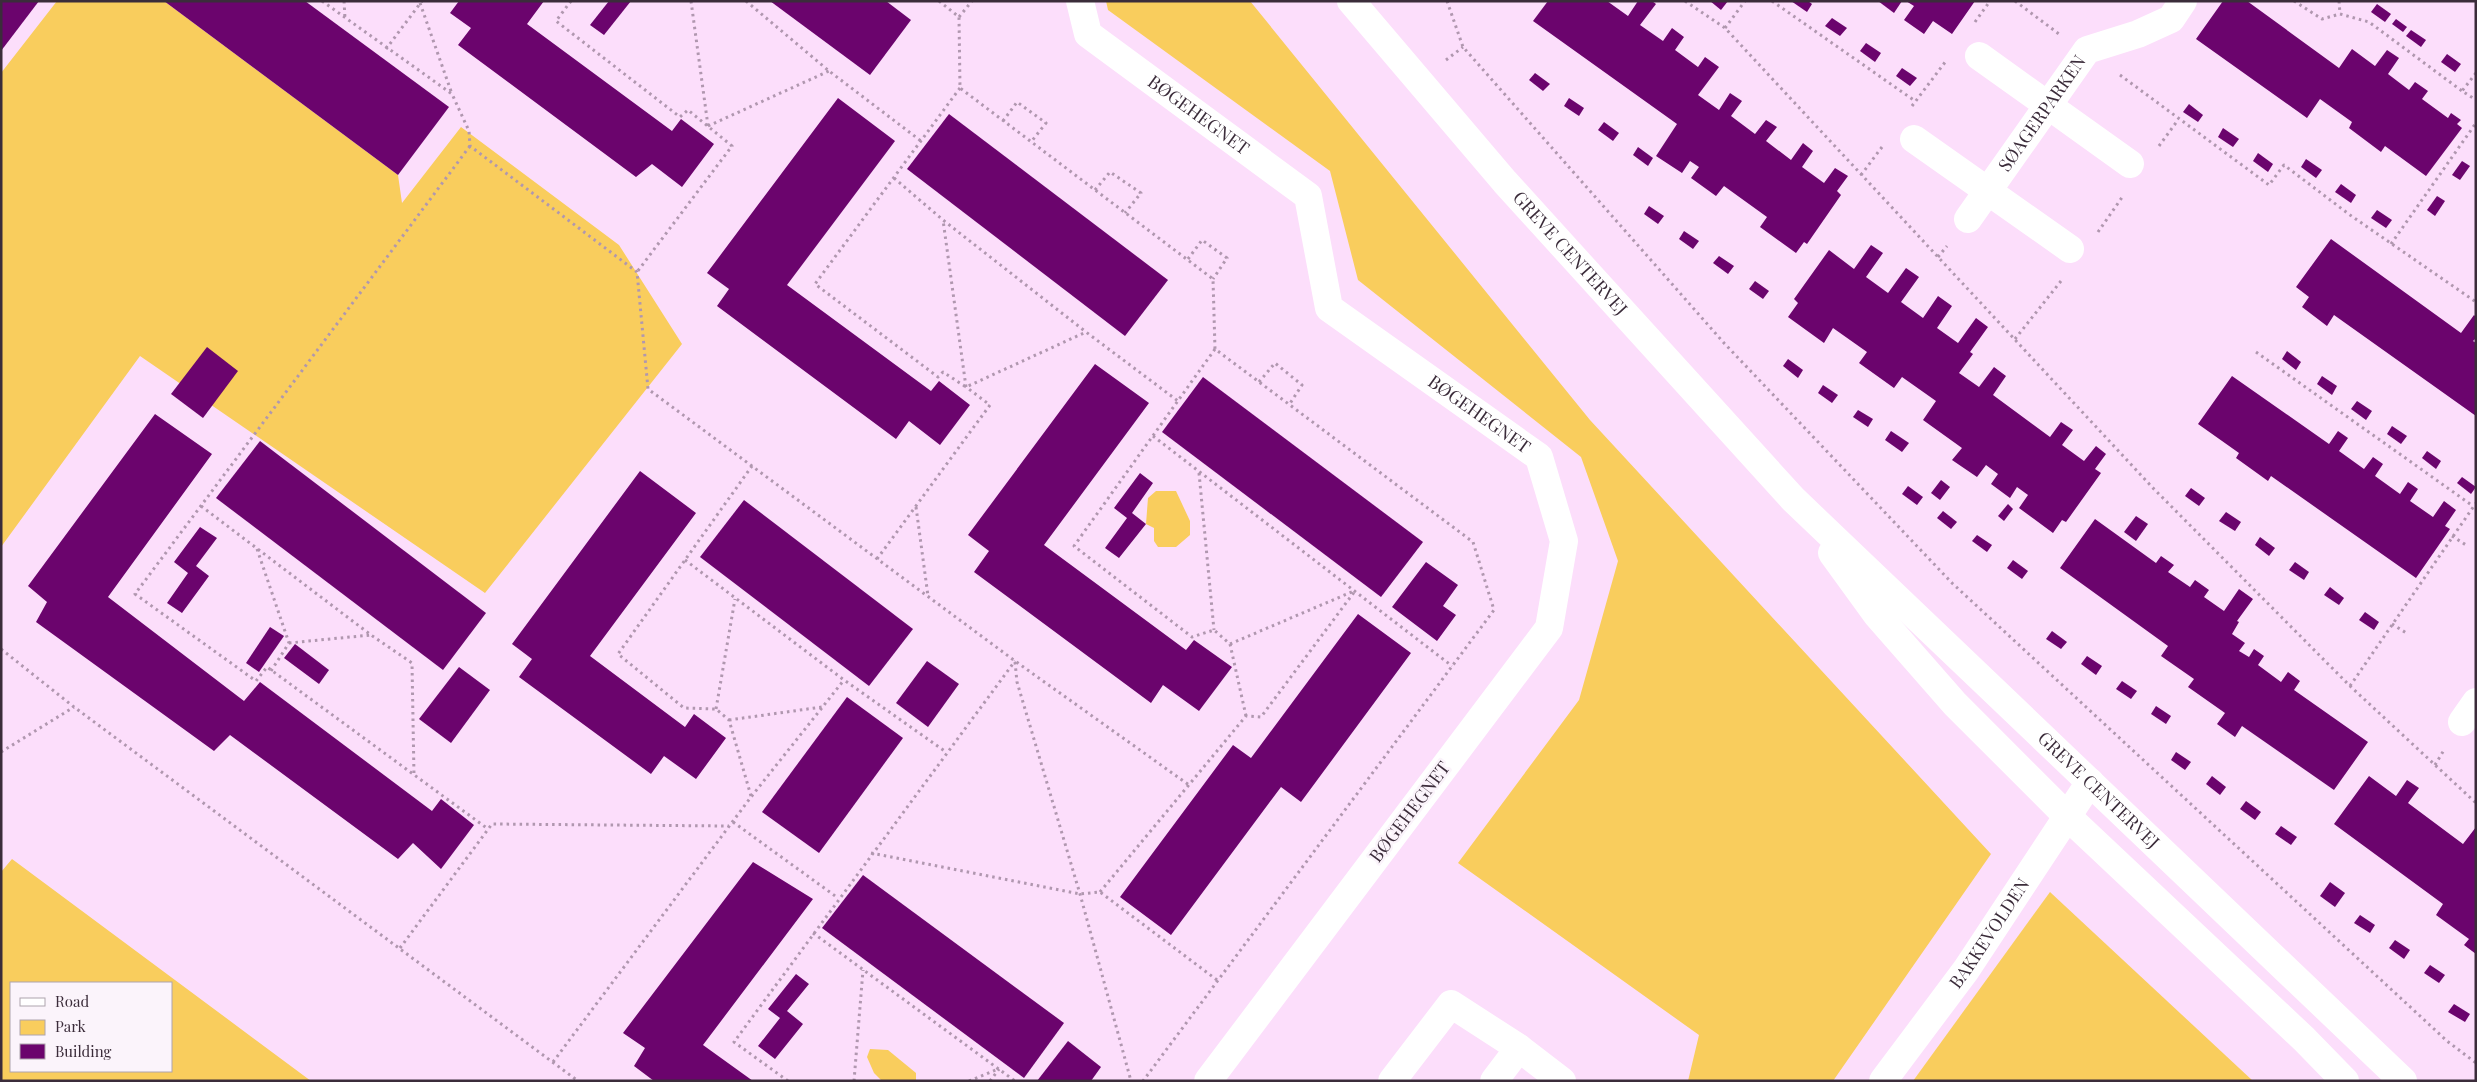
<svg xmlns="http://www.w3.org/2000/svg" width="2477" height="1082" font-family="'Playfair Display',serif">
<style>
.green{fill:#f9cd5d;fill-rule:evenodd}
.building{fill:#6b046d}
.lines{fill:none;stroke-linecap:round;stroke-linejoin:round}
.path{stroke:#b097af;stroke-width:3;stroke-dasharray:2.5 4;stroke-linecap:butt}
.minor{stroke:#fff;stroke-width:28}
.labels{text-anchor:middle;stroke-width:5;stroke-linejoin:round;paint-order:stroke}
.street-label{font-size:18px;fill:#3b2c3a;stroke:#fbf4fb}
</style>
<rect width="100%" height="100%" fill="#fcdefb"/>
<g class="green">
<path d="M57,1h107l234,174 4,28 59,-76 158,118 63,99 -197,249 -345,-237 -139,191v-474z"/>
<path d="M1106,1h144l340,419 401,434 -158,227h-145l11,-46 -241,-172 121,-163 39,-139 -37,-104 -223,-177 -28,-109 -222,-161z"/>
<path d="M1156,491h20l14,30v14l-14,12h-18l-4,-6v-13l-8,-4 2,-26z"/>
<path d="M12,859l299,222h-310v-209zM11,983h160v88h-160z"/>
<path d="M2050,892l203,189h-340z"/>
<path d="M870,1049l18,1 28,23v8l-35,-1 -7,-7 -7,-16z"/>
</g>
<g class="building">
<path d="M1,1h38l-38,50z"/>
<path d="M164,1h141l144,106 -51,68z"/>
<path d="M459,1h85l-17,23 145,107 9,-12 33,25 -32,43 -30,-23 -16,13 -178,-132 13,-17 -21,-15z"/>
<path d="M609,1h22l-27,34 -14,-10z"/>
<path d="M770,1h116l25,19 -41,55z"/>
<path d="M1548,1h59l21,15 10,-15h14l4,3 -16,21 23,16 9,-13 12,9 -9,13 23,17 7,-10 14,10 -21,28 21,15 11,-17 12,8 -11,15 24,18 11,-14 11,7 -11,14 25,19 12,-17 10,8 -11,16 22,16 11,-15 13,8 -11,15 4,4 -34,49 -3,-2 -8,11 -36,-26 7,-10 -43,-31 -8,10 -25,-18 8,-11 -9,-6 -8,12 -26,-17 21,-32 -144,-103z"/>
<path d="M1710,1h18l-7,9z"/>
<path d="M1791,1h17l4,3 -5,8z"/>
<path d="M1878,1h24l-8,12z"/>
<path d="M1906,1h69l-23,33 -19,-13 -9,13 -20,-14 10,-14z"/>
<path d="M2223,1h24l92,67 13,-19 23,17 12,-16 12,8 -11,16 21,16 6,-8 13,9 -6,8 26,19 3,-5 10,7 -4,4 5,4 -36,48 -41,-30 -4,6 -32,-24 3,-6 -32,-23 -13,19 -111,-79z"/>
<path d="M2377,4l14,10 -6,8 -14,-10z"/>
<path d="M1832,18l15,10 -7,8 -15,-10z"/>
<path d="M2396,19l11,8 -4,5 -11,-8z"/>
<path d="M2411,30l15,10 -5,7 -15,-11z"/>
<path d="M1866,43l15,10 -6,9 -15,-11z"/>
<path d="M2447,54l14,10 -6,8 -14,-10z"/>
<path d="M1902,68l15,10 -7,8 -14,-10z"/>
<path d="M1535,73l15,11 -7,7 -14,-11z"/>
<path d="M838,98l57,43 -108,144 144,106 8,-10 31,24 -30,40 -31,-24 -13,18 -179,-133 12,-17 -22,-16z"/>
<path d="M1569,98l15,10 -5,8 -15,-10z"/>
<path d="M2189,104l14,11 -5,7 -15,-10z"/>
<path d="M949,114l219,166 -43,56 -218,-167z"/>
<path d="M1604,122l15,11 -6,8 -15,-11z"/>
<path d="M2223,128l16,11 -6,8 -15,-10z"/>
<path d="M1638,147l15,11 -5,8 -15,-11z"/>
<path d="M2258,153l15,11 -5,8 -15,-11z"/>
<path d="M2306,159l16,11 -6,8 -15,-11z"/>
<path d="M2462,161l8,5 -10,14 -8,-5z"/>
<path d="M2341,184l15,11 -5,8 -16,-11z"/>
<path d="M2437,196l8,5 -10,15 -8,-6z"/>
<path d="M1649,206l15,10 -6,8 -14,-10z"/>
<path d="M2377,210l15,10 -6,8 -15,-10z"/>
<path d="M1684,231l15,10 -6,8 -14,-10z"/>
<path d="M2331,239l130,94 13,-18 2,2v21l-3,3 3,2v73l-142,-101 -7,11 -25,-19 7,-10 -13,-10z"/>
<path d="M1871,245l12,8 -17,24 22,16 18,-25 13,9 -18,25 22,16 15,-22 14,10 -15,22 21,15 18,-25 12,9 -18,25 3,2 -14,19 20,14 15,-20 12,9 -13,19 57,42 11,-15 12,8 -11,15 22,16 12,-15 10,8 -11,15 6,4 -35,49 -4,-2 -9,13 -34,-25 9,-13 -11,-8 -7,11 -19,-14 7,-10 -12,-9 -9,12 -25,-17 10,-12 -39,-28 13,-19 -34,-24 -8,11 -35,-25 8,-11 -34,-24 -9,15 -36,-26 10,-14 -4,-4 35,-49 25,19z"/>
<path d="M1719,256l15,10 -6,8 -15,-11z"/>
<path d="M1755,281l14,10 -6,8 -14,-10z"/>
<path d="M207,347l31,24 -35,47 -32,-24z"/>
<path d="M2287,351l14,11 -5,8 -14,-11z"/>
<path d="M1788,359l15,11 -5,8 -15,-12z"/>
<path d="M1095,364l54,39 -105,142 142,105 8,-10 38,27 -33,44 -36,-26 -12,18 -177,-131 15,-21 -21,-16z"/>
<path d="M2232,376l97,68 9,-13 10,7 -9,13 25,18 9,-12 10,7 -8,12 25,18 8,-12 10,7 -8,12 23,16 11,-16 12,9 -11,16 5,3 -34,49 -145,-102 -3,5 -32,-23 3,-5 -41,-29z"/>
<path d="M2322,376l15,10 -5,9 -15,-11z"/>
<path d="M1203,377l220,165 -42,55 -219,-165z"/>
<path d="M1823,385l15,10 -6,8 -14,-10z"/>
<path d="M2357,401l15,10 -6,9 -15,-11z"/>
<path d="M1858,410l15,9 -5,8 -15,-10z"/>
<path d="M155,414l57,40 -104,143 136,104 16,-19 172,129 9,-12 33,26 -33,44 -28,-26 -15,16 -168,-124 -16,16 -178,-129 11,-20 -19,-16z"/>
<path d="M2392,426l15,10 -6,8 -14,-10z"/>
<path d="M1891,431l18,12 -7,9 -17,-12z"/>
<path d="M260,441l226,172 -43,57 -227,-172z"/>
<path d="M2427,451l14,10 -5,8 -14,-11z"/>
<path d="M640,471l56,42 -106,143 95,71 9,-13 32,24 -30,41 -32,-23 -13,18 -132,-97 13,-18 -20,-15z"/>
<path d="M1140,473l13,10 -21,30 14,11 -27,34 -14,-10 22,-30 -13,-10z"/>
<path d="M2462,477l14,10 -5,7 -14,-11z"/>
<path d="M1941,480l9,7 -10,13 -9,-7z"/>
<path d="M1908,486l15,11 -6,8 -15,-11z"/>
<path d="M2191,488l14,10 -6,8 -14,-10z"/>
<path d="M744,500l169,129 -44,57 -169,-129z"/>
<path d="M2008,504l5,5 -9,12 -6,-5z"/>
<path d="M1943,511l14,11 -6,7 -14,-11z"/>
<path d="M2226,512l15,10 -6,9 -16,-10z"/>
<path d="M2136,516l12,8 -12,17 -12,-9z"/>
<path d="M2095,519l61,44 5,-7 13,9 -6,7 22,15 5,-7 14,10 -5,7 20,14 15,-22 14,10 -16,22 2,1 -7,12 13,9 -6,8 10,6 5,-8 10,7 -6,9 23,17 7,-10 12,9 -6,9 74,52 -34,48 -92,-64 -7,11 -18,-13 8,-11 -37,-26 6,-8 -33,-23 7,-10 -108,-78z"/>
<path d="M200,527l17,11 -21,28 13,10 -27,37 -15,-10 21,-30 -14,-11z"/>
<path d="M1977,535l15,10 -5,7 -15,-11z"/>
<path d="M2260,537l15,11 -6,8 -14,-11z"/>
<path d="M2013,560l15,11 -6,8 -15,-11z"/>
<path d="M1426,562l32,23 -15,21 13,9 -19,26 -45,-34z"/>
<path d="M2295,562l14,10 -5,8 -15,-10z"/>
<path d="M2330,587l14,11 -5,7 -15,-10z"/>
<path d="M2365,612l14,10 -5,8 -15,-10z"/>
<path d="M1358,614l53,39 -110,149 -20,-15 -110,148 -51,-38 113,-152 18,13z"/>
<path d="M270,627l14,9 -25,36 -13,-9z"/>
<path d="M2052,631l15,11 -6,7 -15,-10z"/>
<path d="M295,644l34,26 -10,14 -35,-26z"/>
<path d="M2087,656l15,10 -6,9 -15,-11z"/>
<path d="M927,661l32,23 -31,43 -32,-24z"/>
<path d="M459,667l31,23 -39,53 -32,-24z"/>
<path d="M2122,681l15,10 -6,8 -15,-10z"/>
<path d="M847,697l56,41 -84,115 -57,-41z"/>
<path d="M2156,706l15,10 -5,8 -15,-10z"/>
<path d="M2176,752l15,10 -6,8 -14,-10z"/>
<path d="M2212,776l14,11 -6,8 -14,-11z"/>
<path d="M2369,776l27,20 11,-16 12,8 -11,15 55,41 13,-17v127l-12,-9 5,-6 -33,-24 7,-11 -109,-80z"/>
<path d="M2246,801l15,11 -6,8 -15,-11z"/>
<path d="M2281,826l16,11 -6,8 -16,-11z"/>
<path d="M753,862l60,37 -110,146 50,36h-99l-20,-15 11,-18 -22,-15z"/>
<path d="M863,875l201,148 -40,55 -202,-150z"/>
<path d="M2330,882l15,11 -10,14 -15,-11z"/>
<path d="M2360,915l15,10 -5,8 -16,-10z"/>
<path d="M2395,940l15,10 -6,9 -15,-11z"/>
<path d="M2430,965l15,10 -6,8 -15,-10z"/>
<path d="M796,974l13,10 -22,27 16,13 -28,35 -17,-13 22,-28 -12,-9z"/>
<path d="M2454,1004l16,10 -5,8 -17,-10z"/>
<path d="M1068,1041l33,26 -10,14h-54z"/>
</g>
<g class="lines">
<g class="path">
<path d="M322,1l130,93 17,37 1,15 167,126 11,117 367,272 174,124"/>
<path d="M344,1l1,17"/>
<path d="M571,1l-15,20 124,96 8,-7 44,36 -95,126"/>
<path d="M691,1l17,125"/>
<path d="M746,1l83,70 92,70"/>
<path d="M939,1l20,16 1,71 253,191 2,70 258,193 21,68 -351,471"/>
<path d="M1447,1l16,46 261,296 228,240 495,458 29,22"/>
<path d="M1685,1l40,27 427,459 198,199 126,117"/>
<path d="M1772,1l143,100"/>
<path d="M2015,1l44,33"/>
<path d="M2294,1l28,18 18,-5 29,8 93,69"/>
<path d="M2339,1l1,13"/>
<path d="M420,3l32,91"/>
<path d="M959,17l13,-16"/>
<path d="M1975,22l15,-21"/>
<path d="M1725,28l20,-27"/>
<path d="M386,49l36,-48"/>
<path d="M1446,60l17,-13"/>
<path d="M2476,73l-14,18 14,9"/>
<path d="M2120,75l149,110 15,-20 66,50 126,87"/>
<path d="M960,88l-145,196 123,93 5,-5 23,15 120,-55 92,69"/>
<path d="M1912,106l34,-45"/>
<path d="M1003,121l14,-19 29,21 -15,19"/>
<path d="M708,126l121,-55"/>
<path d="M470,146l-335,448 121,87 11,-14 221,162"/>
<path d="M2159,146l19,-26"/>
<path d="M1861,175l21,-28"/>
<path d="M894,178l49,42 143,112"/>
<path d="M1095,190l15,-18 31,21 -16,20"/>
<path d="M2098,232l25,-36"/>
<path d="M2391,244l85,-121"/>
<path d="M1938,257l9,-11"/>
<path d="M1188,259l14,-19 25,18 -14,21"/>
<path d="M2015,339l46,-58"/>
<path d="M1215,349l-141,197 118,91 22,-7 16,14 16,72"/>
<path d="M2256,352l217,154"/>
<path d="M1259,382l16,-19 27,22 -13,20"/>
<path d="M1153,436l299,230"/>
<path d="M1199,473l15,157"/>
<path d="M201,506l170,129 41,28 2,113"/>
<path d="M916,507l12,89"/>
<path d="M2452,536l14,9"/>
<path d="M257,549l32,94"/>
<path d="M877,559l113,-154 -24,-18 -23,-167"/>
<path d="M685,560l159,120 102,72"/>
<path d="M2392,624l16,10"/>
<path d="M289,643l82,-8"/>
<path d="M1230,644l124,-53"/>
<path d="M1,649l73,58 504,374"/>
<path d="M1015,662l2,20 63,212 51,187"/>
<path d="M271,671l18,-28"/>
<path d="M2350,686l126,-183"/>
<path d="M716,709l19,-110"/>
<path d="M729,720l93,-13"/>
<path d="M1,752l73,-45"/>
<path d="M2435,765l9,-15"/>
<path d="M751,796l-22,-76 -13,-11 -32,-1 -66,-54 134,-188"/>
<path d="M733,822l105,76"/>
<path d="M871,853l209,41 20,-2 117,88"/>
<path d="M1100,892l146,-176 15,1 94,-126"/>
<path d="M813,933l202,148"/>
<path d="M400,948l92,-124 237,2"/>
<path d="M553,1062l198,-265 93,-117"/>
<path d="M788,1081l-54,-39 281,-381"/>
<path d="M854,1081l9,-111"/>
<path d="M969,1081l29,-12"/>
<path d="M990,1081l9,-12"/>
</g>
<g class="minor">
<path id="s1" d="M1080,1l8,33 220,162 21,112 210,149 25,84 -15,87 -341,453"/>
<path id="s2" d="M1351,1l154,181 288,317 610,582"/>
<path d="M1979,56l151,108"/>
<path d="M1914,139l156,110"/>
<path id="s3" d="M1968,219l119,-169 51,-16 33,-15 12,-18"/>
<path d="M1832,553l45,62 78,89 112,112 237,223 41,42"/>
<path d="M2462,722l14,-20"/>
<path d="M1392,1081l59,-77 68,44"/>
<path d="M1494,1081l25,-33 43,33"/>
<path id="s4" d="M1883,1081l83,-111 124,-188"/>
</g>
</g>
<g class="labels">
<g class="street-label">
<text dy="6" stroke="none"><textPath href="#s3" startOffset="129">SØAGERPARKEN</textPath></text>
<text dy="6" stroke="none"><textPath href="#s1" startOffset="171">BØGEHEGNET</textPath></text>
<text dy="6" stroke="none"><textPath href="#s2" startOffset="334">GREVE CENTERVEJ</textPath></text>
<text dy="6" stroke="none"><textPath href="#s1" startOffset="605">BØGEHEGNET</textPath></text>
<text dy="6" stroke="none"><textPath href="#s2" startOffset="1088">GREVE CENTERVEJ</textPath></text>
<text transform="translate(1410 812) rotate(-53)" y="6">BØGEHEGNET</text>
<text dy="6" stroke="none"><textPath href="#s4" startOffset="182">BAKKEVOLDEN</textPath></text>
</g>
</g>
<rect width="2477" height="1082" fill="none" stroke="#3b2c3a" stroke-width="5"/>
<rect x="10" y="982" width="162" height="90" fill="#fbf4fb" stroke="#aea4ae"/>
<rect x="20" y="998" width="25" height="8" fill="#ffffff" stroke="#aea4ae"/>
<text x="55" y="1007" font-size="15" fill="#3b2c3a">Road</text>
<rect x="20" y="1020" width="25" height="15" fill="#f9cd5d" stroke="#aea4ae"/>
<text x="55" y="1032" font-size="15" fill="#3b2c3a">Park</text>
<rect x="20" y="1044" width="25" height="15" fill="#6b046d" stroke="#aea4ae"/>
<text x="55" y="1057" font-size="15" fill="#3b2c3a">Building</text>
</svg>
